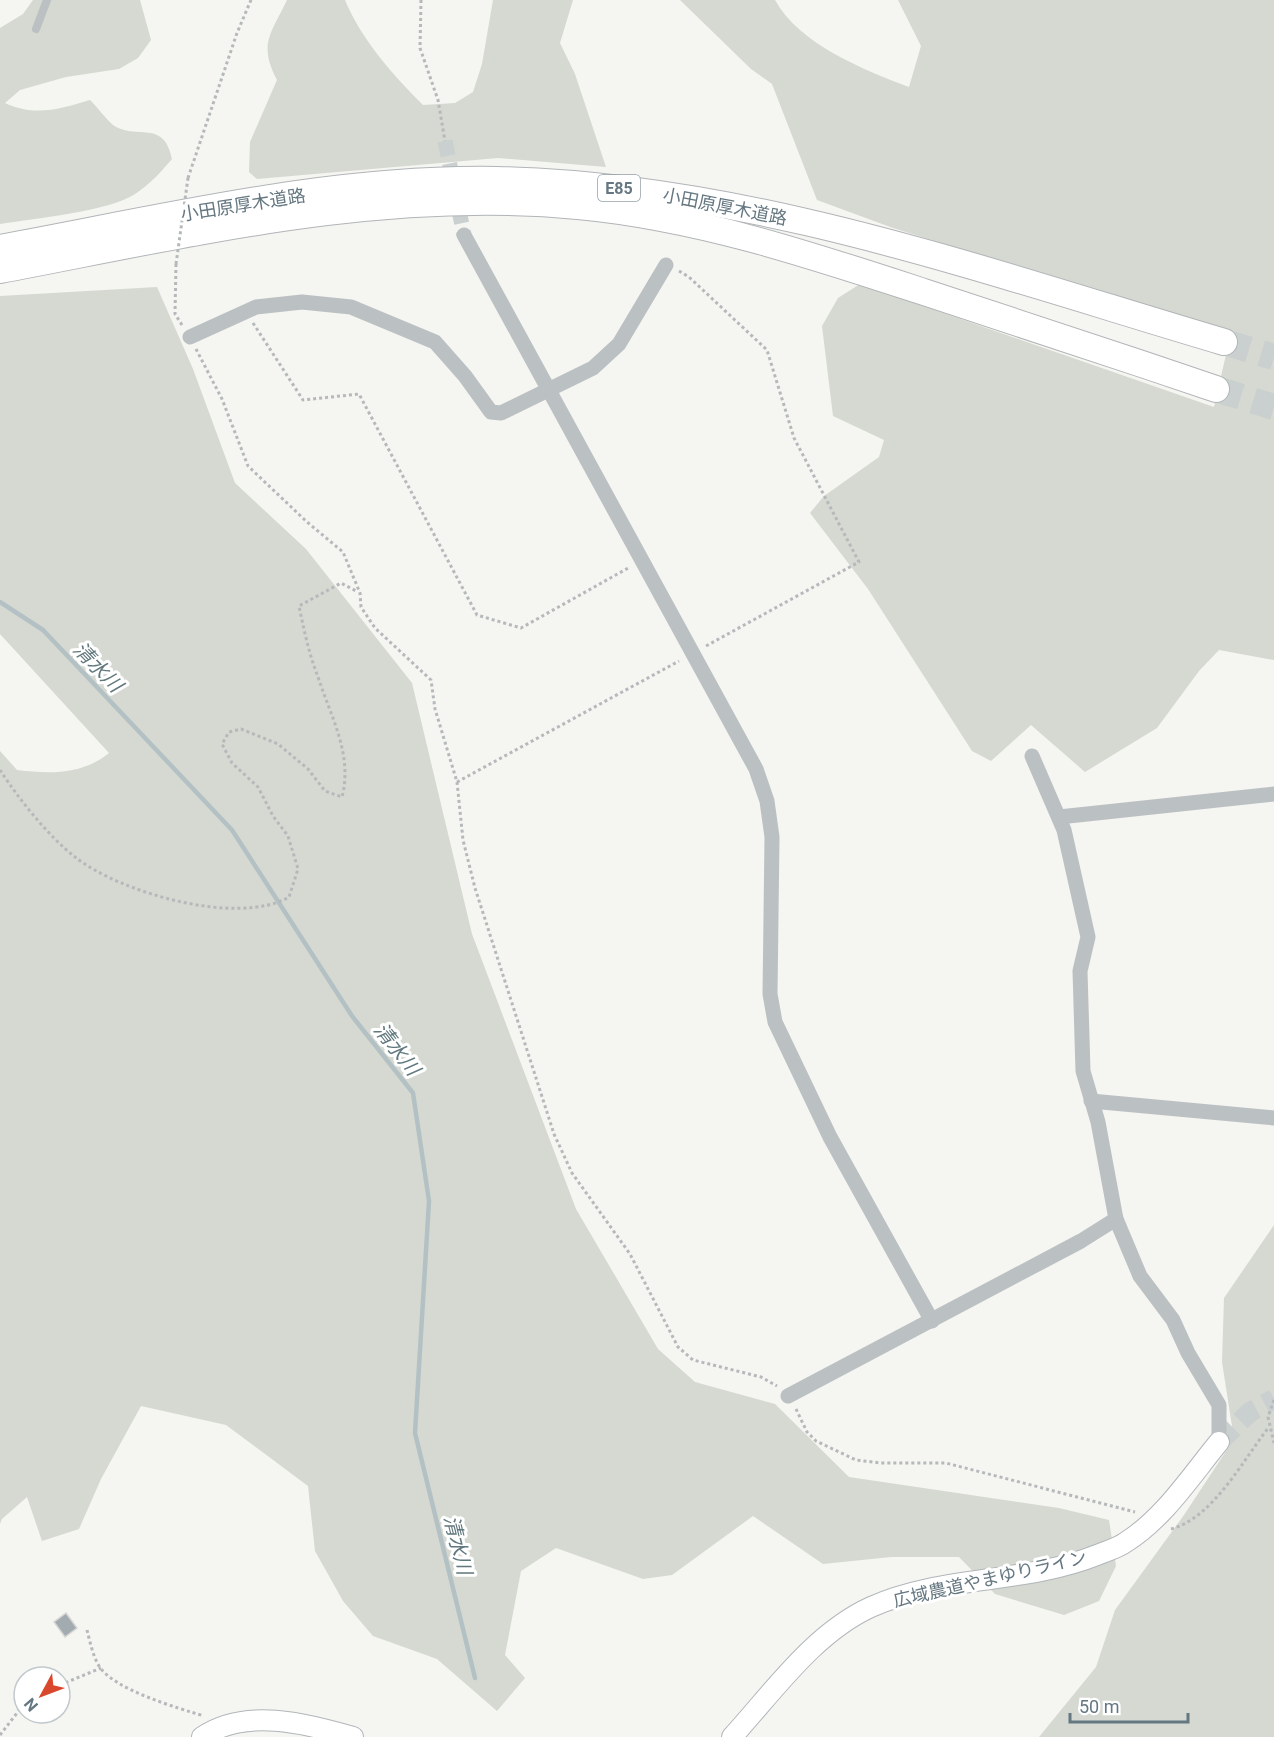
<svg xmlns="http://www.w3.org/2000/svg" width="1274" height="1737" font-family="Roboto,'Noto Sans JP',sans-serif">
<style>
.green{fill:#d5d9d1}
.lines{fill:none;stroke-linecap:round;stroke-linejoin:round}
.stream{stroke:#b3c1c4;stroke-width:4.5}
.building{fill:#a2acb0;stroke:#d6d6d4;stroke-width:1.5}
.street-tunnel{stroke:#cacfcf;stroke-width:15;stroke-dasharray:15 8;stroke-linecap:butt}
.secondary-tunnel{stroke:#cacfcf;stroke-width:20;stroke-dasharray:20 10;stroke-linecap:butt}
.highway-tunnel{stroke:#cacfcf;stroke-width:26;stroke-dasharray:26 13;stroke-linecap:butt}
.secondary-casing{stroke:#b0b6ba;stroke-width:22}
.highway-casing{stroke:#b1b5b8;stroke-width:28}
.path{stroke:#b6b9bb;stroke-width:3;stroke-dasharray:3 3;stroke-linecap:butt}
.lane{stroke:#bbc0c3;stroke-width:8}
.street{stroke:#bbc0c3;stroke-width:15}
.secondary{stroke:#fff;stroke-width:20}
.highway{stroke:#fff;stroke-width:26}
.path-bridge{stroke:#b6b9bb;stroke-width:3;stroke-dasharray:3 3;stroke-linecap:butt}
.labels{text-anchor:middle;stroke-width:6;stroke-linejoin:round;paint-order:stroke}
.shield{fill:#fff;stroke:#93a0a7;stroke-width:1.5}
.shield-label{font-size:16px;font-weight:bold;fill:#657781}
.street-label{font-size:18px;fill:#657781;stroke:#fff}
.water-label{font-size:20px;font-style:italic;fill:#61787e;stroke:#fff}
</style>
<rect width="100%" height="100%" fill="#f5f5f1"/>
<g class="green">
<path d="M33,0h107l11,40 -13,18 -19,11 -53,8 -46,13 -15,13c30,14 55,6 85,-3 8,8 15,18 23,25 23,16 51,-7 59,34 -11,13 -22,25 -37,35 -25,17 -103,25 -135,30v-196l23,-14z"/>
<path d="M287,0h58c16,39 48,75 78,105l32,-2 18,-11 9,-28 11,-64h80l-13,43 15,31 31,93 -108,-9 -241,21 -8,-7 1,-30 27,-62c-19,-36 -6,-46 10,-80z"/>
<path d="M680,0h95c24,44 89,70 134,87l12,-41 -23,-46h376v660l-55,-10 -20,21 -42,57 -72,44 -54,-47 -40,36 -19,-10 -104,-162 -58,-76 14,-17 55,-39 5,-17 -51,-24 -11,-90 16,-28 22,-14 354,123 17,-74 -338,-105 -76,-28 -45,-116 -21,-15z"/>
<path d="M157,287l36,82 42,114 71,66 106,134 60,251 104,275 82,140 37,33 80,22 74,73 210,31 50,12 7,46 -17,35 -35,14 -69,-21 -36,-37h-68l-68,7 -70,-48 -81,59 -29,4 -87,-31 -35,23 -16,84 20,23 -28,33 -60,-52 -64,-23 -30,-35 -28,-50 -7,-65 -82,-61 -85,-19 -40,73 -22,50 -37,12 -15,-44 -25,22 -2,5v-773l17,19c33,4 65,5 92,-17l-109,-119v-338z"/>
<path d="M1274,1225v512h-235l57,-70 19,-57 69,-95 50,-76 -12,-77 2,-64z"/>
</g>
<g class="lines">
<path class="stream" d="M0,602l43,28 189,200 120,186 61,77 16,108 -14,232 60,245"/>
</g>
<path class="building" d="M66,1613l11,15 -12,9 -11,-15z"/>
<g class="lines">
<path class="street-tunnel" d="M445,141l19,94"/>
<path class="secondary-tunnel" d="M1219,1442l31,-30 24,-13"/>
<g class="highway-tunnel">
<path d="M1224,342l50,15"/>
<path d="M1216,389l58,18"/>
</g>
<defs>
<g id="secondary">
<path d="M202,1737c44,-30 104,-13 151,0"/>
<path d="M732,1737c41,-45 82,-104 139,-130 71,-32 154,-23 226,-52 10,-4 21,-7 29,-13 38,-24 65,-66 93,-100"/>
</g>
<g id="highway">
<path d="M0,248c163,-30 330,-71 497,-68 250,5 490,92 727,162"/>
<path d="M0,270c190,-36 384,-83 578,-64 119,11 233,49 346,86 98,32 195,64 292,97"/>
</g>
</defs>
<use href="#secondary" class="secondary-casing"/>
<use href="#highway" class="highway-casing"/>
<g class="path">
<path d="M421,0l-1,48 18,52 7,41"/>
<path d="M188,178l49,-145 14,-33"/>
<path d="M176,264l-1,50 7,11"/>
<path d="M679,271l10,6 78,73 27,88 65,124 -153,84"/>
<path d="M253,323l50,77 56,-6 118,221 44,13 109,-61"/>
<path d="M196,349l26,50 26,67 59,56 36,30 17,41 1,14 14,21 56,52 4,29 22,73 6,58 12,48 79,246 18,39 58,81 48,93 15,13 68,17 16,9"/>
<path d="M0,770c18,28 49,67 75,87 44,35 162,70 214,40l9,-28 -10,-33 -15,-20 -15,-29 -26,-24 -10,-19 7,-12 12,-3 37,15 30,25 17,22 17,6c11,-42 -11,-80 -24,-120 -9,-23 -14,-47 -19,-71l42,-23 17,9"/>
<path d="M457,782l222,-121"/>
<path d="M1274,1400l-6,17 6,26"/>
<path d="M796,1409l11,23 9,9 40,19 25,3h65l189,49"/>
<path d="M1171,1529c42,-11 72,-69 98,-102"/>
<path d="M87,1630c3,12 6,26 12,36 15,24 79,42 105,50"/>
<path d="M60,1685l41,-17"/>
<path d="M0,1735l24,-31"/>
</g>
<path class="lane" d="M36,29l11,-29"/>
<g class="street">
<path d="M464,235l292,534 11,32 5,36 -2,157 5,28 55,115 102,184"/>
<path d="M190,337l66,-30 46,-5 49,5 84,35 30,34 26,36 10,1 92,-45 26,-24 47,-79"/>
<path d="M1032,756l32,74 24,107 -8,34 3,100 15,51 18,97 24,57 33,44 15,33 31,52v37"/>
<path d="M1059,817l215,-23"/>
<path d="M1091,1101l183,17"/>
<path d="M788,1396l293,-155 35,-22"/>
</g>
<use href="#secondary" class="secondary"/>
<use href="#highway" class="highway"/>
<path class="path-bridge" d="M176,264l12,-86"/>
</g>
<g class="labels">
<rect class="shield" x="598" y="175" width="42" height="26" rx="4.5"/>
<g class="shield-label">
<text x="619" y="194">E85</text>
</g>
<g class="street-label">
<text transform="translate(243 205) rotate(-9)" y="6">小田原厚木道路</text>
<text transform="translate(725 207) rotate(11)" y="6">小田原厚木道路</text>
<text transform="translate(990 1579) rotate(-13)" y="6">広域農道やまゆりライン</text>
</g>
<g class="water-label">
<text transform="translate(98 667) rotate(46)" y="7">清水川</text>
<text transform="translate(397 1049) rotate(52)" y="7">清水川</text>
<text transform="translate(458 1545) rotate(76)" y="7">清水川</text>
</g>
</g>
<g transform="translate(42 1695) rotate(229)"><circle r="28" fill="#ffffff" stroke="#c1c9cd" stroke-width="1.5"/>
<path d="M0-4.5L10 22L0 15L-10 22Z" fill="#d9472d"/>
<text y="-9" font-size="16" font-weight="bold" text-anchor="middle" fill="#657781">N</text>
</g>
<path d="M1070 1713v9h118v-9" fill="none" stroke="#657781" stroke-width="3"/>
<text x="1079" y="1713" font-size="18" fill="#657781" stroke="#ffffff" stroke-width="4.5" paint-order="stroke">50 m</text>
</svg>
